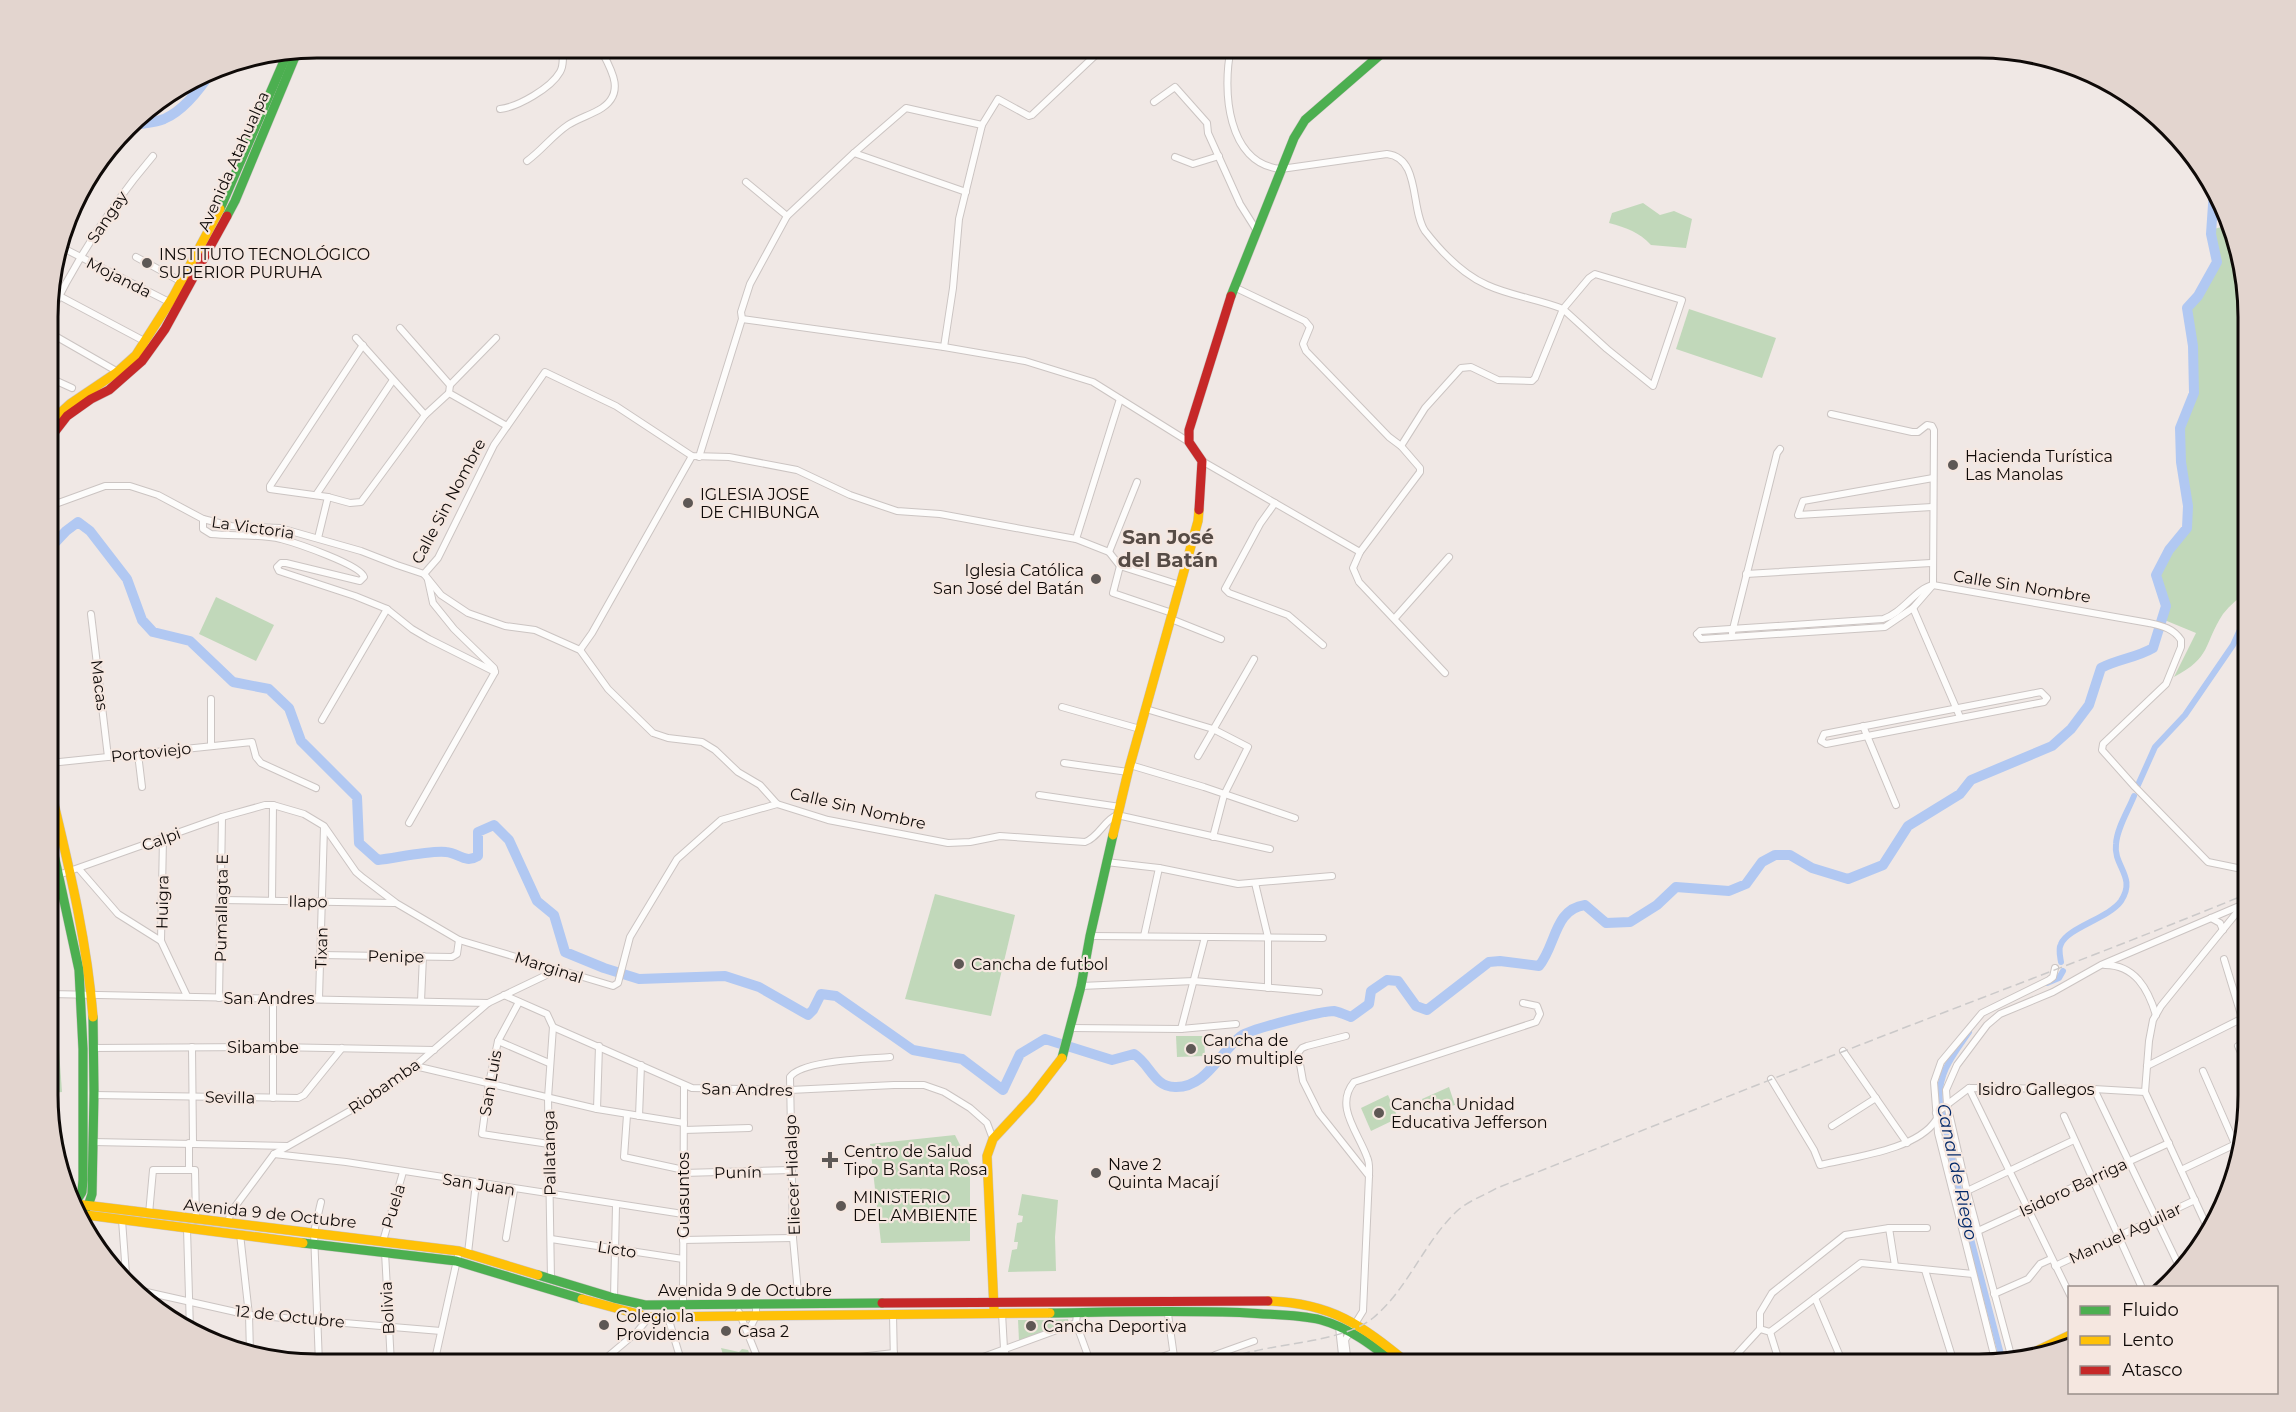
<svg xmlns="http://www.w3.org/2000/svg" width="2296" height="1412" font-family="Montserrat,sans-serif">
<style>
.green{fill:#c1d8ba}
.lines{fill:none;stroke-linecap:round;stroke-linejoin:round}
.canal{stroke:#b1c8f2;stroke-width:6}
.river{stroke:#b1c8f2;stroke-width:10}
.street-casing{stroke:#cbc4c2;stroke-width:8}
.fast-casing{stroke:#cbc4c2;stroke-width:10}
.slow-casing{stroke:#cbc4c2;stroke-width:10}
.jam-casing{stroke:#cbc4c2;stroke-width:10}
.street{stroke:#fdfcfb;stroke-width:6}
.fast{stroke:#4caf50;stroke-width:9}
.slow{stroke:#ffc107;stroke-width:9}
.jam{stroke:#c62828;stroke-width:9}
.rail{stroke:#cbc9c9;stroke-width:1.5;stroke-dasharray:9 4.5;stroke-linecap:butt}
.poi-dot{fill:#5e5855;stroke:#f5e7e0;stroke-width:2}
.labels{text-anchor:middle;stroke-width:4.5;stroke-linejoin:round;paint-order:stroke}
.street-label{font-size:16px;fill:#0f0a08;stroke:#f5e7e0}
.poi-label{font-size:16px;fill:#0f0a08;stroke:#f5e7e0;text-anchor:start}
.water-label{font-size:18px;font-style:italic;fill:#032969;stroke:#f5e7e0}
.quarter-label{font-size:20px;font-weight:bold;fill:#564b45;stroke:#f5e7e0}
.rim{fill:none;stroke:#0f0a08;stroke-width:3}
</style>
<rect width="100%" height="100%" fill="#f0e8e5"/>
<g class="green">
<path d="M1643,203l17,12 14,-4 18,8 -6,29 -35,-3c-12,-13 -24,-17 -42,-22l3,-10z"/>
<path d="M2225,226l22,74v291c-8,7 -17,14 -24,23 -20,31 -11,43 -49,63l22,-44 -34,-14 7,-15 -13,-28 19,-29 13,-15 3,-12 1,-16 -6,-12 -2,-62 11,-30 1,-19v-42l-6,-31 10,-11 20,-36 -6,-32z"/>
<path d="M1689,309l87,29 -14,40 -86,-29z"/>
<path d="M216,597l58,28 -18,36 -57,-27z"/>
<path d="M935,894l80,21 -24,101 -86,-17z"/>
<path d="M50,1036h8l4,56 -12,1z"/>
<path d="M1176,1036h28l1,20 -28,1z"/>
<path d="M1449,1087l6,18 -28,7 -5,-13z"/>
<path d="M1388,1095l10,23 -27,13 -10,-23z"/>
<path d="M955,1135l15,30v76l-89,2 -11,-99z"/>
<path d="M1022,1194l36,6 -3,37 1,34 -48,1 4,-22 5,-1 1,-7h-4l3,-19 5,-1 1,-6 -5,-1z"/>
<path d="M1068,1319l1,4 -23,8 -1,-11z"/>
<path d="M1018,1320h26l1,12 -26,9z"/>
<path d="M721,1348l18,4 3,-3 6,1 5,13 -30,1 -1,-4 2,-2z"/>
</g>
<g class="lines">
<g class="canal">
<path d="M2138,785l17,-38 30,-32 48,-70 10,-22"/>
<path d="M2061,962c-1,-6 -3,-13 0,-18 6,-16 48,-26 60,-43 16,-24 -8,-35 -5,-57 1,-16 12,-33 18,-48"/>
<path d="M2047,983l12,-5 4,-7"/>
<path d="M1969,1032c-16,23 -32,42 -29,71l23,105 39,150"/>
</g>
<g class="river">
<path d="M131,126c11,-3 23,-3 33,-7 21,-9 37,-31 49,-50"/>
<path d="M50,548l16,-17 12,-9 12,9 37,48 15,41 11,12 37,9 43,41 36,7 20,19 12,33 56,56 2,46 19,17c18,-2 53,-10 68,-8 13,1 19,12 32,4v-24l16,-7 15,15 28,61 17,14 11,37 39,16 35,11 86,-3 34,11 49,28 5,-5 8,-16 15,2 77,54 49,9 41,31 17,-36 25,-15 67,21 22,-6c16,10 20,33 41,33 31,1 44,-34 66,-51 10,-7 80,-25 93,-25 5,1 12,4 17,6l18,-13 2,-13 16,-11 11,1 18,25 11,4 62,-48 11,-1 39,5c17,-20 15,-57 46,-61l21,18 24,-1 27,-17 19,-18 53,4 17,-7 16,-22 13,-7h15l22,13 36,11 35,-14 25,-39 52,-32 11,-14 81,-34 19,-17 18,-24 12,-37c17,-9 35,-10 52,-20l13,-42 -10,-31 13,-25 18,-22 1,-22 -7,-44 -1,-34 14,-35 -1,-47 -6,-38 11,-12 19,-34 -6,-28 3,-44"/>
</g>
<defs>
<g id="street">
<path d="M1231,48c-9,42 -4,116 50,121l106,-15c34,4 23,55 38,77 17,22 37,43 62,54 24,11 51,14 76,24l26,-31 6,-4 87,26 -29,86 -46,-37 -44,-40 -28,69 -3,3 -34,-1 -27,-13 -10,1 -36,40 -24,38 -12,-9 -83,-86 -3,-7 7,-17 -5,-6 -71,-34"/>
<path d="M1154,102l21,-15 32,36 1,10 32,71 17,27"/>
<path d="M500,109c18,-2 51,-21 60,-37 4,-7 3,-16 2,-24"/>
<path d="M854,153l112,39"/>
<path d="M1175,157l18,7 26,-8"/>
<path d="M527,161c15,-11 26,-26 41,-36 11,-7 23,-10 34,-17 24,-16 9,-39 -2,-60"/>
<path d="M746,182l41,34"/>
<path d="M61,247l112,57"/>
<path d="M136,257l46,25"/>
<path d="M50,291l96,51"/>
<path d="M50,314c28,-57 62,-110 103,-158"/>
<path d="M742,319l202,28 81,14 68,21 96,60"/>
<path d="M400,328l50,57 -1,8 58,33"/>
<path d="M50,333l68,39"/>
<path d="M356,338l69,77"/>
<path d="M363,345l-93,141v3l58,8 22,6 11,-1 64,-87 24,-22"/>
<path d="M944,347l9,-59 6,-69 23,-94 16,-26 31,17 3,-1 71,-67"/>
<path d="M50,378l22,10"/>
<path d="M450,385l46,-47"/>
<path d="M1831,414l81,18h6l9,-7 5,1 2,4 -1,155"/>
<path d="M1401,446l19,22v4l-60,80 -7,16 6,14 86,91"/>
<path d="M699,457l43,-138 -1,-7 9,-28 37,-68 67,-63 52,-45 76,17"/>
<path d="M1202,461l158,91"/>
<path d="M316,495l77,-115"/>
<path d="M1275,503l-15,21 -35,65 4,4 59,22 35,30"/>
<path d="M50,506l55,-20h25l28,9 45,24 28,7 49,2 81,23 36,14 27,9"/>
<path d="M1932,507l-134,8 5,-14 130,-23"/>
<path d="M203,519v10l8,5c22,2 48,0 70,5 15,4 80,26 83,38l-4,4 -74,-18h-5l-4,4 2,4 6,2 70,23 32,13 25,20 17,10 66,33"/>
<path d="M318,538l10,-41"/>
<path d="M1076,539l44,-140"/>
<path d="M1109,552l28,-70"/>
<path d="M1120,566l-7,27 59,20"/>
<path d="M424,574l17,21 27,18 37,13 30,4 45,20 28,39 45,44 15,5 34,4 13,8 23,22 22,13 17,19 51,16 120,23 22,-1 30,-6 85,6c14,-5 19,-22 32,-27l153,34"/>
<path d="M424,574l14,-16 56,-113 51,-73 71,34 76,50 37,1 68,13 53,25 47,16 43,3 136,25 33,13 11,14 60,19"/>
<path d="M1746,574l185,-11"/>
<path d="M1933,585l216,38c13,3 24,5 32,17v7l-15,37 -63,60 -1,6 33,37 73,75 39,8"/>
<path d="M1913,608l47,109"/>
<path d="M91,614l17,143"/>
<path d="M1395,618l54,-61"/>
<path d="M1171,619l50,20"/>
<path d="M1732,633l45,-180 3,-4"/>
<path d="M1697,634l4,5 184,-12 28,-19 20,-23"/>
<path d="M1697,634l3,-3 183,-12c20,-6 32,-30 50,-34"/>
<path d="M580,650l12,-17 100,-177"/>
<path d="M2041,692l6,6 -3,4 -218,42 -5,-3 3,-7z"/>
<path d="M1062,707l78,22"/>
<path d="M1146,709l67,20 35,18 -24,48 -11,42"/>
<path d="M322,720l65,-111"/>
<path d="M1863,726l33,79"/>
<path d="M211,746v-47"/>
<path d="M138,754l4,33"/>
<path d="M1198,756l56,-97"/>
<path d="M50,763l202,-21 4,15 5,6 55,25"/>
<path d="M1064,763l64,9"/>
<path d="M1130,765l74,22 91,31"/>
<path d="M1039,795l81,12"/>
<path d="M409,823l86,-151 -1,-4 -40,-39 -21,-26 -5,-23"/>
<path d="M163,838l-2,103 26,55"/>
<path d="M1106,862l53,6 79,16 94,-8"/>
<path d="M79,869l39,45 43,27"/>
<path d="M50,878l172,-61 43,-12h8l31,9 20,12 32,46 7,6 33,25 63,37 154,46 5,-3 12,-46 47,-78 44,-39 56,-16"/>
<path d="M1255,883l13,54v51"/>
<path d="M221,900l173,3"/>
<path d="M272,900l1,-95"/>
<path d="M2211,918l9,5 3,7"/>
<path d="M1090,936l233,2"/>
<path d="M1144,936l15,-68"/>
<path d="M320,955l132,2 5,-3 2,-14"/>
<path d="M2224,959l18,59"/>
<path d="M2105,965c30,0 43,24 51,50"/>
<path d="M1081,986l113,-5 125,11"/>
<path d="M50,994l438,9"/>
<path d="M504,995l43,19 6,13 139,61 98,2 104,-5h30l20,7 26,16 17,15 6,16"/>
<path d="M219,998l3,-181"/>
<path d="M319,998l5,-171"/>
<path d="M421,1001l2,-45"/>
<path d="M519,1002l-21,39 -9,42 -7,51 67,10"/>
<path d="M1070,1028l111,1 55,-5"/>
<path d="M1181,1029l24,-92"/>
<path d="M1346,1036l-39,10 -5,2 -4,5 5,28 16,32 50,63"/>
<path d="M498,1041l51,22"/>
<path d="M2238,1046l9,19"/>
<path d="M192,1047l1,96"/>
<path d="M93,1048l180,-1 161,3"/>
<path d="M1843,1051l64,92"/>
<path d="M415,1066l182,43 87,14"/>
<path d="M2147,1066l100,-50"/>
<path d="M2203,1071l32,73"/>
<path d="M1771,1079l43,71 6,15c33,-8 97,-15 116,-45"/>
<path d="M1969,1088l101,207"/>
<path d="M2094,1089l85,177"/>
<path d="M94,1095l204,3 6,-3 38,-47"/>
<path d="M273,1098v-100"/>
<path d="M597,1109l2,-63"/>
<path d="M1936,1113l33,-25 125,1 51,3"/>
<path d="M627,1115l-3,42 60,13"/>
<path d="M639,1116l2,-51"/>
<path d="M2064,1116l78,172"/>
<path d="M1832,1126l44,-28"/>
<path d="M684,1130l65,-2"/>
<path d="M93,1142l194,4"/>
<path d="M274,1154l72,8 337,52"/>
<path d="M189,1169v-26"/>
<path d="M2181,1170l61,-29"/>
<path d="M683,1173l109,-3"/>
<path d="M1967,1191l107,-51"/>
<path d="M149,1214l4,-44h42l1,50"/>
<path d="M122,1220l4,54"/>
<path d="M228,1222l3,-10 43,-58 95,-54 46,-34 73,-63 71,-34"/>
<path d="M1889,1228l6,38"/>
<path d="M187,1229l3,101"/>
<path d="M1978,1231l191,-88"/>
<path d="M2209,1231l-64,-139 4,-51 4,-21 8,-14 86,-106"/>
<path d="M240,1234l9,81 1,38"/>
<path d="M506,1238l8,-48"/>
<path d="M551,1239l132,20"/>
<path d="M683,1240l110,-2"/>
<path d="M383,1241l20,-69"/>
<path d="M385,1252l6,112"/>
<path d="M468,1253l8,-70"/>
<path d="M2055,1266l140,-66"/>
<path d="M1925,1270l29,93"/>
<path d="M551,1279l-3,-181 5,-71"/>
<path d="M142,1291l107,24 192,16"/>
<path d="M1994,1294l34,-15 12,-15 11,-5"/>
<path d="M614,1298l2,-93"/>
<path d="M1815,1298l24,56 -17,9"/>
<path d="M799,1304l-6,-66 -3,-161c12,-17 79,-18 100,-20"/>
<path d="M683,1306l1,-221"/>
<path d="M739,1312l21,52"/>
<path d="M1002,1313l2,36 5,15"/>
<path d="M893,1314l1,50"/>
<path d="M1077,1314l-1,9 15,41"/>
<path d="M1168,1314l7,50"/>
<path d="M668,1317l14,47"/>
<path d="M1339,1327l4,37"/>
<path d="M748,1332l8,-16v-11"/>
<path d="M1770,1332l91,-69 112,11"/>
<path d="M2012,1359l-45,-168 -20,-87 -1,-14 11,-25 30,-40 13,-11 53,-22 48,-27 143,-61"/>
<path d="M1996,1363l-58,-230 -4,-51 7,-20 41,-49 67,-33 4,-3 2,-9"/>
<path d="M319,1364l-5,-132 7,-30"/>
<path d="M434,1364l25,-113"/>
<path d="M599,1364l38,-32 12,-15"/>
<path d="M798,1364l96,-11"/>
<path d="M964,1364l112,-41"/>
<path d="M1142,1364l31,-11"/>
<path d="M1201,1364l14,-9 39,-14"/>
<path d="M1348,1364l-3,-24 18,-29 6,-135c0,-6 1,-13 -2,-19 -9,-25 -33,-51 -13,-75l182,-60 4,-8 -3,-8 -14,-3"/>
<path d="M1728,1364l32,-35"/>
<path d="M1780,1364l-10,-32 -10,-3v-16l12,-20 73,-58 44,-7h38"/>
</g>
<g id="fast">
<path d="M220,209l67,-155"/>
<path d="M227,216l8,-15 62,-149"/>
<path d="M1231,296l63,-158 11,-18 83,-72"/>
<path d="M50,836l29,134 4,79v131l-1,12 -7,11"/>
<path d="M1062,1058l19,-72 9,-50 23,-101"/>
<path d="M83,1211l5,-5 4,-12 2,-101 -1,-76"/>
<path d="M303,1243l153,18 126,38"/>
<path d="M538,1275l76,23 31,7 237,-2"/>
<path d="M1050,1313c66,-1 132,-3 198,0 24,2 50,1 73,7 29,8 52,26 75,44"/>
</g>
<g id="slow">
<path d="M50,422l20,-18 46,-31 20,-18 37,-58 47,-88"/>
<path d="M50,787c18,76 37,152 43,230"/>
<path d="M1113,835l15,-63 70,-251 1,-11"/>
<path d="M76,1204l383,47 79,24"/>
<path d="M79,1214l224,29"/>
<path d="M582,1299l67,18 401,-4"/>
<path d="M1268,1301c64,2 93,24 141,63"/>
<path d="M994,1309l-7,-153 6,-17 38,-41 31,-40"/>
<path d="M2032,1353l38,-18"/>
</g>
<g id="jam">
<path d="M50,438l17,-22 24,-17 18,-9 33,-29 23,-32 62,-113"/>
<path d="M1199,510l3,-49 -13,-19v-12l42,-134"/>
<path d="M882,1303l386,-2"/>
</g>
</defs>
<use href="#street" class="street-casing"/>
<use href="#fast" class="fast-casing"/>
<use href="#slow" class="slow-casing"/>
<use href="#jam" class="jam-casing"/>
<use href="#street" class="street"/>
<use href="#fast" class="fast"/>
<use href="#slow" class="slow"/>
<use href="#jam" class="jam"/>
<path class="rail" d="M1216,1364c13,-5 25,-11 39,-13 33,-8 91,-11 118,-33 35,-29 51,-76 84,-107 11,-10 28,-16 40,-23 117,-46 233,-93 350,-138 133,-52 268,-102 400,-156"/>
</g>
<g class="poi-dot">
<circle cx="147" cy="263" r="6"/>
<circle cx="1953" cy="465" r="6"/>
<circle cx="688" cy="503" r="6"/>
<circle cx="1096" cy="579" r="6"/>
<circle cx="959" cy="964" r="6"/>
<circle cx="1191" cy="1049" r="6"/>
<circle cx="1379" cy="1113" r="6"/>
<path d="M827 1151h6v6h6v6h-6v6h-6v-6h-6v-6h6z"/>
<circle cx="1096" cy="1173" r="6"/>
<circle cx="841" cy="1206" r="6"/>
<circle cx="604" cy="1325" r="6"/>
<circle cx="1031" cy="1326" r="6"/>
<circle cx="726" cy="1331" r="6"/>
</g>
<g class="labels">
<g class="street-label">
<text transform="translate(233 161) rotate(-66)" y="6">Avenida Atahualpa</text>
<text transform="translate(107 217) rotate(-56)" y="6">Sangay</text>
<text transform="translate(119 277) rotate(27)" y="6">Mojanda</text>
<text transform="translate(448 501) rotate(-62)" y="6">Calle Sin Nombre</text>
<text transform="translate(253 527) rotate(8)" y="6">La Victoria</text>
<text transform="translate(2022 586) rotate(9)" y="6">Calle Sin Nombre</text>
<text transform="translate(100 685) rotate(83)" y="6">Macas</text>
<text transform="translate(151 752) rotate(-6)" y="6">Portoviejo</text>
<text transform="translate(858 808) rotate(13)" y="6">Calle Sin Nombre</text>
<text transform="translate(161 839) rotate(-20)" y="6">Calpi</text>
<text transform="translate(308 901) rotate(1)" y="6">Ilapo</text>
<text transform="translate(162 902) rotate(-89)" y="6">Huigra</text>
<text transform="translate(221 908) rotate(-89)" y="6">Pumallagta E</text>
<text transform="translate(321 948) rotate(-88)" y="6">Tixan</text>
<text transform="translate(396 956) rotate(1)" y="6">Penipe</text>
<text transform="translate(549 967) rotate(18)" y="6">Marginal</text>
<text x="269" y="1004">San Andres</text>
<text x="263" y="1053">Sibambe</text>
<text transform="translate(490 1083) rotate(-80)" y="6">San Luis</text>
<text transform="translate(384 1086) rotate(-35)" y="6">Riobamba</text>
<text transform="translate(747 1089) rotate(1)" y="6">San Andres</text>
<text x="2036" y="1095">Isidro Gallegos</text>
<text transform="translate(230 1097) rotate(1)" y="6">Sevilla</text>
<text transform="translate(549 1153) rotate(-91)" y="6">Pallatanga</text>
<text transform="translate(738 1172) rotate(-1)" y="6">Punín</text>
<text transform="translate(792 1175) rotate(-92)" y="6">Eliecer Hidalgo</text>
<text transform="translate(479 1184) rotate(9)" y="6">San Juan</text>
<text transform="translate(2073 1187) rotate(-25)" y="6">Isidoro Barriga</text>
<text transform="translate(683 1195) rotate(-90)" y="6">Guasuntos</text>
<text transform="translate(393 1206) rotate(-73)" y="6">Puela</text>
<text transform="translate(270 1213) rotate(6)" y="6">Avenida 9 de Octubre</text>
<text transform="translate(2125 1233) rotate(-25)" y="6">Manuel Aguilar</text>
<text transform="translate(617 1249) rotate(9)" y="6">Licto</text>
<text x="745" y="1296">Avenida 9 de Octubre</text>
<text transform="translate(387 1308) rotate(-93)" y="6">Bolivia</text>
<text transform="translate(290 1316) rotate(6)" y="6">12 de Octubre</text>
</g>
<g class="poi-label">
<text x="159" y="260">INSTITUTO TECNOLÓGICO<tspan x="159" dy="18">SUPERIOR PURUHA</tspan></text>
<text x="1965" y="462">Hacienda Turística<tspan x="1965" dy="18">Las Manolas</tspan></text>
<text x="700" y="500">IGLESIA JOSE<tspan x="700" dy="18">DE CHIBUNGA</tspan></text>
<text x="1084" y="576" text-anchor="end">Iglesia Católica<tspan x="1084" dy="18">San José del Batán</tspan></text>
<text x="971" y="970">Cancha de futbol</text>
<text x="1203" y="1046">Cancha de<tspan x="1203" dy="18">uso multiple</tspan></text>
<text x="1391" y="1110">Cancha Unidad<tspan x="1391" dy="18">Educativa Jefferson</tspan></text>
<text x="844" y="1157">Centro de Salud<tspan x="844" dy="18">Tipo B Santa Rosa</tspan></text>
<text x="1108" y="1170">Nave 2<tspan x="1108" dy="18">Quinta Macají</tspan></text>
<text x="853" y="1203">MINISTERIO<tspan x="853" dy="18">DEL AMBIENTE</tspan></text>
<text x="616" y="1322">Colegio la<tspan x="616" dy="18">Providencia</tspan></text>
<text x="1043" y="1332">Cancha Deportiva</text>
<text x="738" y="1337">Casa 2</text>
</g>
<g class="water-label">
<text transform="translate(1957 1172) rotate(78)" y="6">Canal de Riego</text>
</g>
<g class="quarter-label">
<text x="1168" y="544">San José<tspan x="1168" dy="23">del Batán</tspan></text>
</g>
</g>
<path d="M0 0H2296V1412H0ZM317 58H1979A259 259 0 0 1 2238 317V1095A259 259 0 0 1 1979 1354H317A259 259 0 0 1 58 1095V317A259 259 0 0 1 317 58Z" fill="#e3d5cf" fill-rule="evenodd"/>
<path class="rim" d="M317 58H1979A259 259 0 0 1 2238 317V1095A259 259 0 0 1 1979 1354H317A259 259 0 0 1 58 1095V317A259 259 0 0 1 317 58Z"/>
<rect x="2068" y="1286" width="210" height="108" fill="#f5e7e0" stroke="#998f8a" stroke-width="1.5"/>
<rect x="2080" y="1306" width="30" height="9" fill="#4caf50" stroke="#998f8a" stroke-width="1.5"/>
<text x="2122" y="1316" font-size="18" fill="#0f0a08">Fluido</text>
<rect x="2080" y="1336" width="30" height="9" fill="#ffc107" stroke="#998f8a" stroke-width="1.5"/>
<text x="2122" y="1346" font-size="18" fill="#0f0a08">Lento</text>
<rect x="2080" y="1366" width="30" height="9" fill="#c62828" stroke="#998f8a" stroke-width="1.5"/>
<text x="2122" y="1376" font-size="18" fill="#0f0a08">Atasco</text>
</svg>
